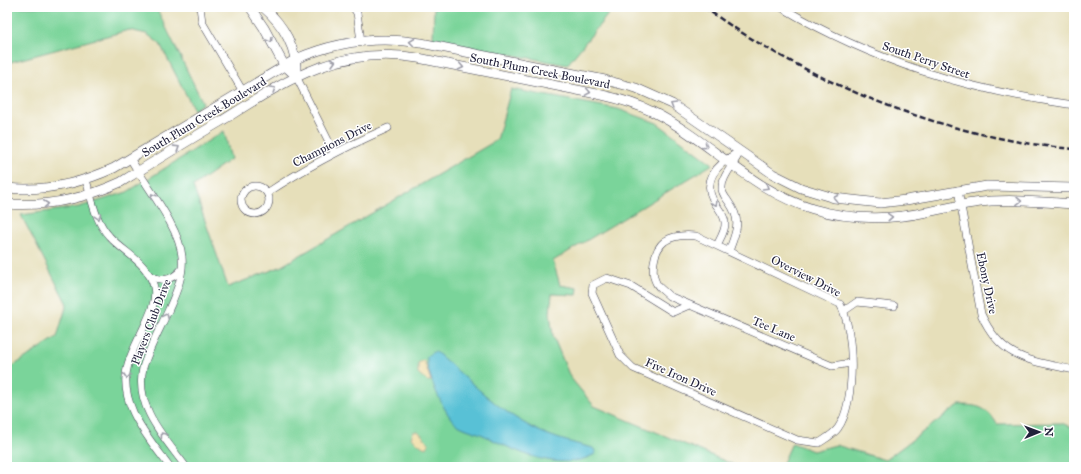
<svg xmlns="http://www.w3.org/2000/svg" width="1081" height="474" font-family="'IM FELL Great Primer',serif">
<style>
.green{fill:#7ad49a;stroke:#4e7b6a}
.sand{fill:#eeda9e;stroke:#887e6c}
.water{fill:#59c1d6;stroke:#3e7288}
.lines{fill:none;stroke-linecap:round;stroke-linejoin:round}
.minor-casing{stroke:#3f3e4e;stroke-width:8}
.tertiary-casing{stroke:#3f3e4e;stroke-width:10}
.minor{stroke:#fff;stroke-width:7}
.tertiary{stroke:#fff;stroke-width:9}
.rail{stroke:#22223b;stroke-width:2.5;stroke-dasharray:6 3;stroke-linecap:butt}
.oneway{stroke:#9c9ca7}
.labels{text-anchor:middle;stroke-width:3;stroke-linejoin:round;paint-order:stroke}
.street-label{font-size:12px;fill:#22223b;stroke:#fff}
</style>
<rect width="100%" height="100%" fill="#fff"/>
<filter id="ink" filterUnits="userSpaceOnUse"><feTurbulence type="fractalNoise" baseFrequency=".025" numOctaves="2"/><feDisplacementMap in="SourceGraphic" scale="8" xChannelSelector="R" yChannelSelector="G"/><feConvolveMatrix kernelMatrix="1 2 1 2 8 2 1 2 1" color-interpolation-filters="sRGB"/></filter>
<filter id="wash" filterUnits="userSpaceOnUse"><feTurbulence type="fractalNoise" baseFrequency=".012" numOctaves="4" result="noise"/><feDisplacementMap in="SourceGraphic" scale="16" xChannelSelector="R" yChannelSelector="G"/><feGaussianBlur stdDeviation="0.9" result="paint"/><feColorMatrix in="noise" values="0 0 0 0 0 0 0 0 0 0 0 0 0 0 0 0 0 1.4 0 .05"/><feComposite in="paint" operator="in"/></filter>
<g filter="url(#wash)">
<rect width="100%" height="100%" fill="#e6dfba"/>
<g class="green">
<path d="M7,7h149l47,96 -9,7 -34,-66 -13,-10 -18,-4 -122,33z"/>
<path d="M434,7h180l-47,58 -134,-25z"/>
<path d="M511,89l107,20 39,14 56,41 -160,97 7,24 18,3 -1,7 -25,-1 -2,19 3,23 17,41 24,29 145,61h-732v-97l50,-33 10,-33 -46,-89 58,-8 48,-15 97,-61 7,28 -38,27 35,101 52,-20 217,-127z"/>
<path d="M959,405c19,0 28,2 38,19l64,-1 13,5v39h-293l11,-24 21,8 23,-6 49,15z"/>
</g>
<g class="sand">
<path d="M424,360l7,21h-4l-9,-8v-10z"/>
<path d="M418,431l11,12 -2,5 -4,-1 -12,-9 2,-6z"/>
</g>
<path class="water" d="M433,352h3c29,24 55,52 88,71 21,13 45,19 69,25l2,3v3c-35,20 -80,-3 -112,-19 -9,-4 -20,-6 -28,-12 -11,-10 -30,-52 -28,-67z"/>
</g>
<g filter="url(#ink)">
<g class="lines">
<defs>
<g id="minor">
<path d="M200,7l2,15 40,68"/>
<path d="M353,7l4,6 4,28"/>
<path d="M781,7c93,55 186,83 293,98"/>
<path d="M296,76l38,76"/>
<path d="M130,158c15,27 50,69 52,99 2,18 -6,36 -13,52 -7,16 -22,43 -26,59 -9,39 22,70 43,99"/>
<path d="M86,180c6,19 9,41 23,56 16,18 39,26 45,51 3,13 -4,27 -9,38 -6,13 -13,26 -17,39 -11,40 20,73 42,103"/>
<circle cx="255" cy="200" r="14"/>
<path d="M958,190l23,124c21,46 48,46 93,56"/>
<path d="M267,193c39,-26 78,-46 121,-65"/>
<path d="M717,245c3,-6 9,-15 8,-23 -1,-8 -8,-15 -12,-22 -12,-23 9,-39 27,-49"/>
<path d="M729,251c8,-21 13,-31 -1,-50 -3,-4 -7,-9 -6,-14 0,-12 14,-24 18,-36"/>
<path d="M149,275c13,7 22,6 32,-5"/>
<path d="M689,305l-16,7 -42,-26 -24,-8 -14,7 -1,8 28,62 13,13 164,72 22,3c6,-4 15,-9 19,-15 18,-25 17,-98 2,-124l-144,-68c-10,-1 -22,-1 -31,5 -12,9 -16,35 -6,46 3,3 7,6 10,9l163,70 19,-3"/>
<path d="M844,311l13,-9 37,4"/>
</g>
<g id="tertiary">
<path d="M250,7l14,21 20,37 12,11"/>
<path d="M263,7c20,17 35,42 33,69"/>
<path d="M7,188c38,4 72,-4 107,-20l182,-109c39,-17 82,-23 125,-16l184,37 31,8 36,16 101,70 28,14 33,10 46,5 26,-3 81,-14 87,2"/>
<path d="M7,204c41,3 77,-5 114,-22 34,-21 68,-42 102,-62 64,-40 115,-75 195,-62l184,37c18,4 35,9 51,17 56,28 99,79 160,97 38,11 76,11 114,3 16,-3 31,-7 47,-9 33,-5 67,-1 100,1"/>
</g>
</defs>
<use href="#minor" class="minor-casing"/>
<use href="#tertiary" class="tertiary-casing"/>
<use href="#minor" class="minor"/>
<use href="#tertiary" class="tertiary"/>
<path class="rail" d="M704,7c105,76 240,131 370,142"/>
</g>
<defs><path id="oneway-chevron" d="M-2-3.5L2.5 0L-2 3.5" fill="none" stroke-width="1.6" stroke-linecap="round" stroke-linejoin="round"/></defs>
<g class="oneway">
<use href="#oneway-chevron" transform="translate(270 40) rotate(62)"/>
<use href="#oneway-chevron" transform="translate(412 42) rotate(-172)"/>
<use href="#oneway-chevron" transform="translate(333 62) rotate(-16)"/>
<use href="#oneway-chevron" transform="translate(461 67) rotate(12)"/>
<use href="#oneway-chevron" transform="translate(273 89) rotate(-31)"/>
<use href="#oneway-chevron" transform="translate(588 92) rotate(10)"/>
<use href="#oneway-chevron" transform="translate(673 105) rotate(-149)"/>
<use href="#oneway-chevron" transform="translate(705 146) rotate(36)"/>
<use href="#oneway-chevron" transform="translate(177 148) rotate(-32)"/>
<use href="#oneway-chevron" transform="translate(766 187) rotate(31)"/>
<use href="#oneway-chevron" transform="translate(153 196) rotate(-122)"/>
<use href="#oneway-chevron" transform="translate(836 198) rotate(-169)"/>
<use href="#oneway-chevron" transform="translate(1019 201) rotate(1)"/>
<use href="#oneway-chevron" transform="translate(715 203) rotate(61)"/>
<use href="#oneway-chevron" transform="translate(46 204) rotate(-6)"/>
<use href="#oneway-chevron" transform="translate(98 217) rotate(72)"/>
<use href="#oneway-chevron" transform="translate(890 217) rotate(-4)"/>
<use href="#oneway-chevron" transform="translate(166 316) rotate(-66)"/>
<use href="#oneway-chevron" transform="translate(127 376) rotate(95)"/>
<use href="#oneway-chevron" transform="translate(163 435) rotate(-126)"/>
</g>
</g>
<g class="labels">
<g class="street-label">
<text transform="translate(926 60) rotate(19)" y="4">South Perry Street</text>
<text transform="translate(540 71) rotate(11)" y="4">South Plum Creek Boulevard</text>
<text transform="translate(204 117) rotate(-31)" y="4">South Plum Creek Boulevard</text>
<text transform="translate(332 144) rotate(-27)" y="4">Champions Drive</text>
<text transform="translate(806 276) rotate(27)" y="4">Overview Drive</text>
<text transform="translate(987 283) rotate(78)" y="4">Ebony Drive</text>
<text transform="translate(151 322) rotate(-69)" y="4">Players Club Drive</text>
<text transform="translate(774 329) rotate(23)" y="4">Tee Lane</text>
<text transform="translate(681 377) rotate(24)" y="4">Five Iron Drive</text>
</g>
</g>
<rect width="1081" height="474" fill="none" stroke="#fff" stroke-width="24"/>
<g transform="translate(1039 432) rotate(89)" stroke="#ffffff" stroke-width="3" paint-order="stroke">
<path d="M0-3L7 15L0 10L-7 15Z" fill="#22223b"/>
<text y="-6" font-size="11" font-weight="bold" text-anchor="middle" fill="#22223b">N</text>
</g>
</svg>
